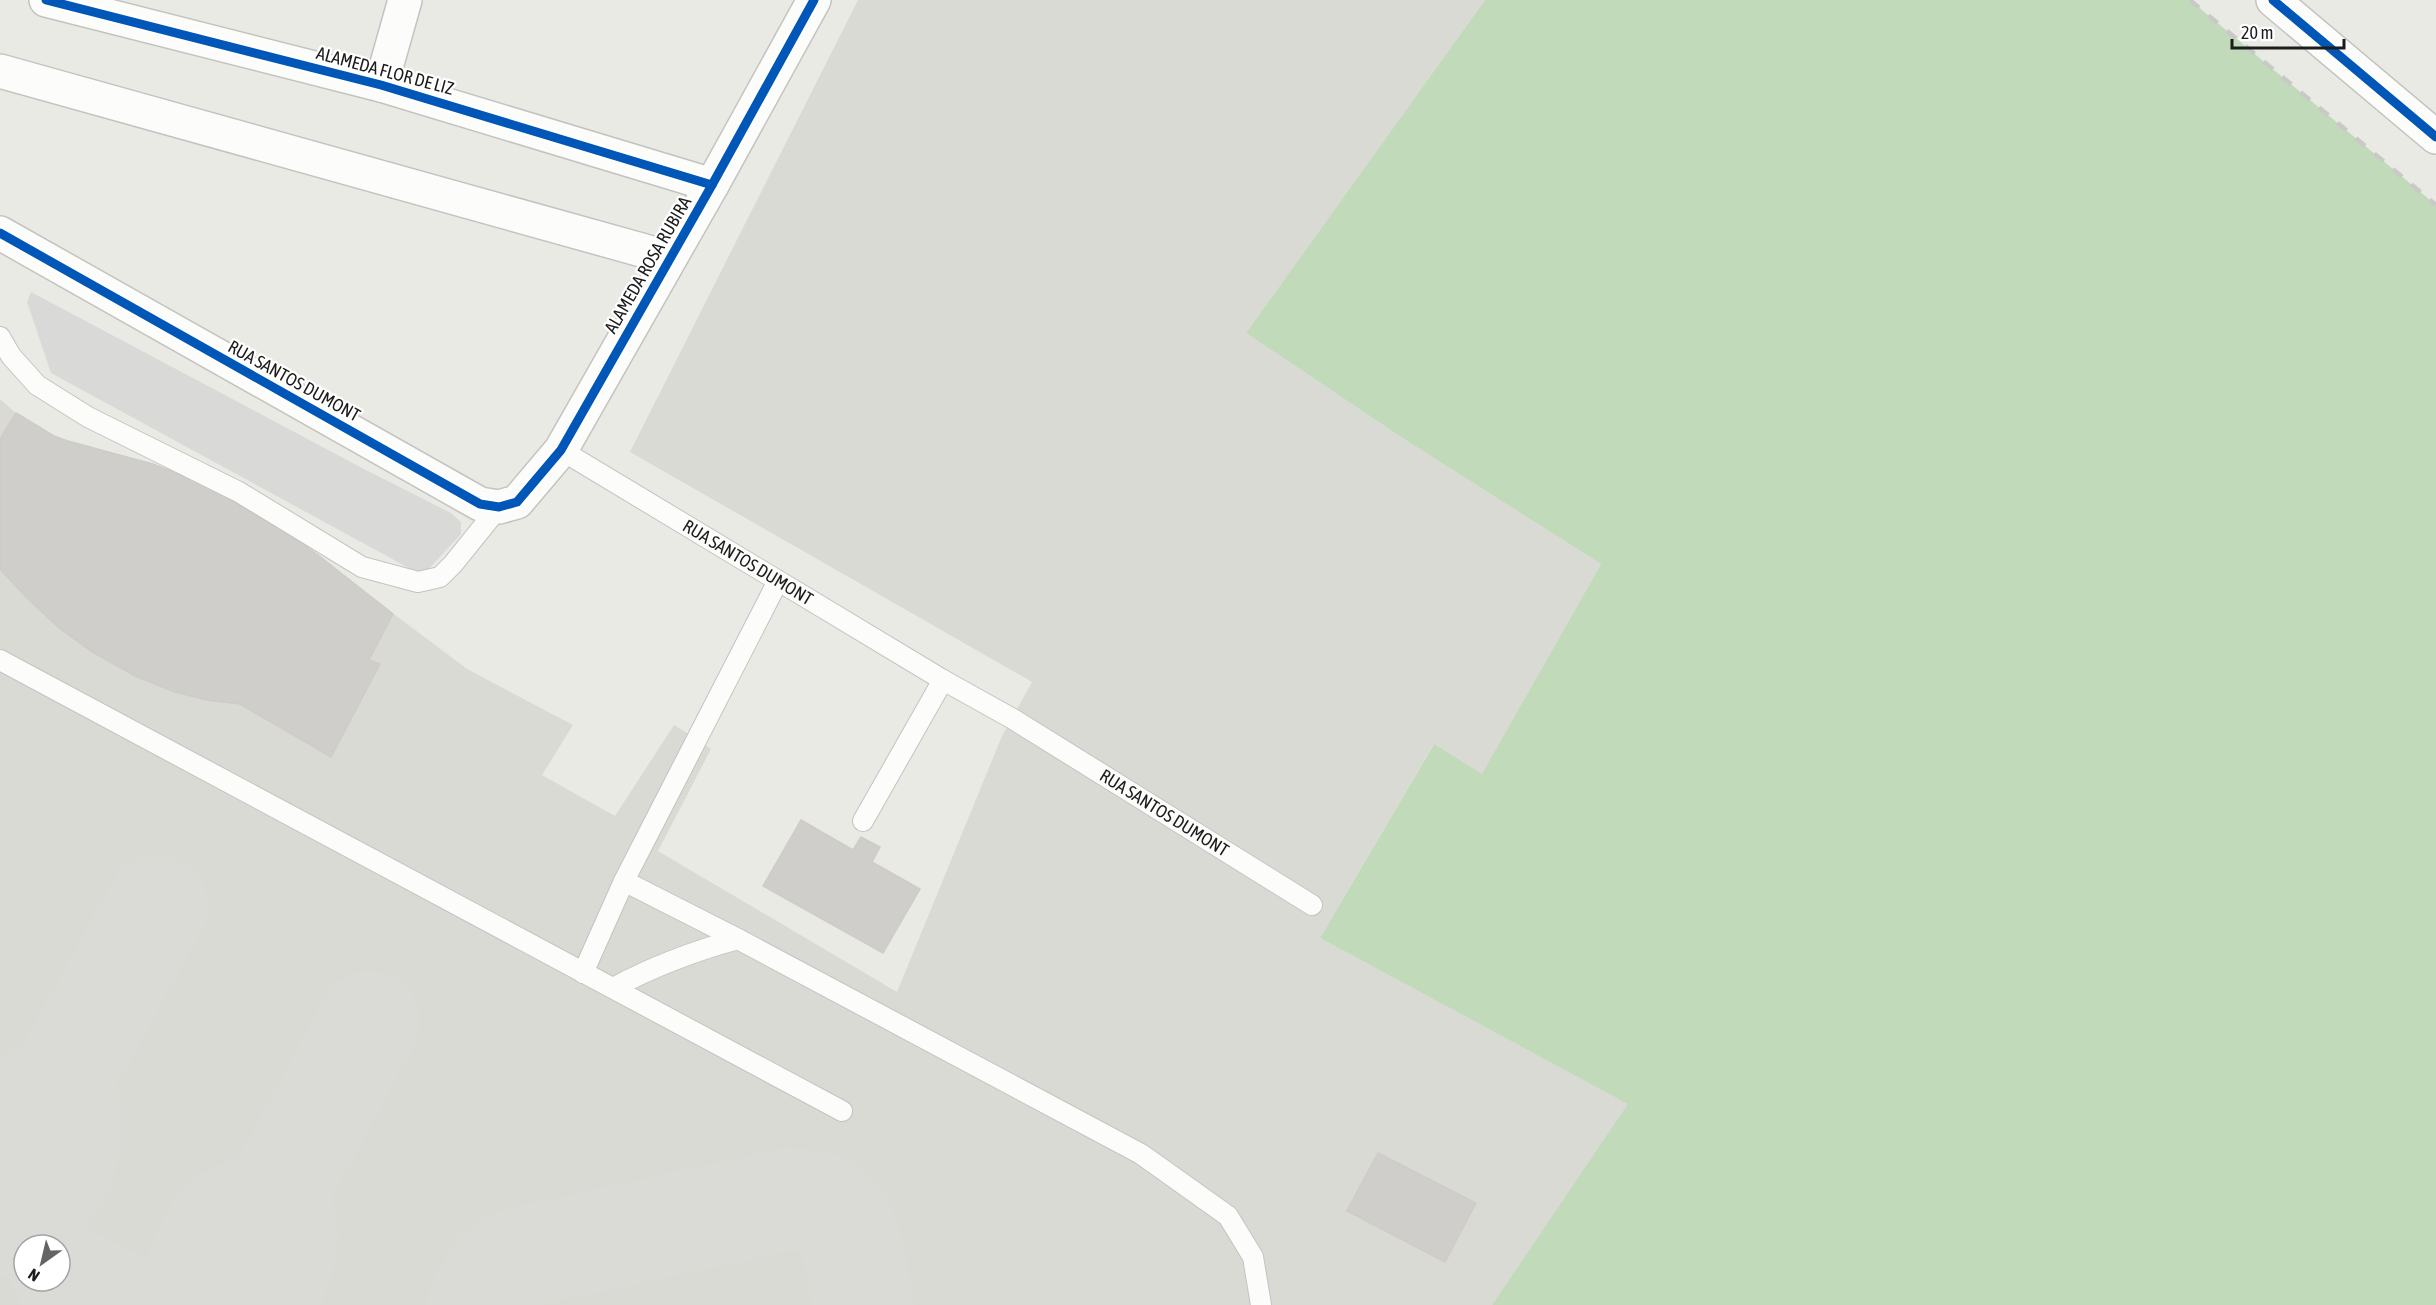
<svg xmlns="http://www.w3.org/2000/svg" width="2436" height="1305" font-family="'Asap Condensed',sans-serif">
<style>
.airport{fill:#dadad4;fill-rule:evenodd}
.forest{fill:#c0daba}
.parking{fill:#d9d9d7}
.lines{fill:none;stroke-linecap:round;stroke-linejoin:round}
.taxiway{stroke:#dadad6;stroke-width:102}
.building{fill:#cfceca;stroke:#ceccc6;stroke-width:1.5}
.lane-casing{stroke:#c3c3c1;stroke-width:22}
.street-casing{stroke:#c3c3c1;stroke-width:36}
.lane{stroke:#fcfcfb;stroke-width:20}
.street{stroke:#fcfcfb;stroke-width:33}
.rail{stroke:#c9c9c8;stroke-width:4.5;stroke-dasharray:12 12;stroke-linecap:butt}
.cycleway-casing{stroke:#fff;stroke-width:13}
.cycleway{stroke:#0057b8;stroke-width:9}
.labels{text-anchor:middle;stroke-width:4.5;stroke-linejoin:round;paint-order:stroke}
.street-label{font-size:18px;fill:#1c1c1c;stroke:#fff}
</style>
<rect width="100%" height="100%" fill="#eaeae5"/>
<path class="airport" d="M858,0h627l-239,333 158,106 197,125 -119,211 -49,-30 -113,193 309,166 -137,201h-1492v-906l16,14 38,23 99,28 53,21 76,45 185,139 106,56 -31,50 73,41 59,-91 23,14 14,10 -53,102 239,141 105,-256 30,-54 -402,-230zM24,1245h36v36h-36z"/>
<path class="forest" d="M1485,0h705l246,205v1100h-944l136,-201 -308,-166 114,-194 48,30 119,-210 -197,-125 -158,-106z"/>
<path class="parking" d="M31,292l333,177 87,44 10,9v12l-35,38h-10l-365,-199 -24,-71z"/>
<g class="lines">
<g class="taxiway">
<path d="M0,1127c18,-23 33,-33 60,-44l97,-177"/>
<path d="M0,1226c23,-11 51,-31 63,-56 8,-17 10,-46 6,-65 -2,-7 -6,-15 -9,-22"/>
<path d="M60,1271l65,34"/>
<path d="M190,1305v-14l8,-26 12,-28 15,-18 53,-28 91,-169"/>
<path d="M262,1305c26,-44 33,-64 16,-114"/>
<path d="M478,1305l19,-35 17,-11 275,-60c15,1 37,3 48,15 17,19 21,66 26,91"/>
</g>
</g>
<g class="building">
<path d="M16,413l38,23 13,5 86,23 53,21 76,45 36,25 75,59 -24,46 11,4 -49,93 -91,-53 -34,-4 -31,-8 -40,-16 -44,-25 -32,-23 -33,-31 -26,-28v-130z"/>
<path d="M801,820l52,30 8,-13 19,10 -8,15 48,27 -37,64 -120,-67z"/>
<path d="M1378,1153l98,50 -31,59 -98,-51z"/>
</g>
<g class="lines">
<defs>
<g id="lane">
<path d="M0,337l11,19 26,29 51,32 151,75 123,75 56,15 22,-5 13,-13 46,-57"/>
<path id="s1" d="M561,450l382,230 70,39 299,186"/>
<path d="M0,660l842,451"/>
<path d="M863,821l80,-141"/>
<path d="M624,881l114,58 403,215 87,62 25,41 8,48"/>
<path d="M583,973l41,-92 154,-300"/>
<path d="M613,988c41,-22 81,-37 125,-49"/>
</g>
<g id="street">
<path d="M46,0l335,85 331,100"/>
<path d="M2273,0l163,137"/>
<path d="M0,71l670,187"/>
<path d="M381,85l24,-85"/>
<path d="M0,233l480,271 19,3 18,-5 44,-52 151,-265 102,-185"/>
</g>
</defs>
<use href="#lane" class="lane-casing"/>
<use href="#street" class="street-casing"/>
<use href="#lane" class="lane"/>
<use href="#street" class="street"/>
<path class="rail" d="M2190,0l246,205"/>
<defs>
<g id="cycleway">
<path d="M46,0l335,85 331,100"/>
<path d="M2273,0l163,137"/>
<path d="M0,233l480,271 19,3 18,-5 44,-52 151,-265 102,-185"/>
</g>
</defs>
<use href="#cycleway" class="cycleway-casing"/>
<use href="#cycleway" class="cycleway"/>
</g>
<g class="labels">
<g class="street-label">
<text transform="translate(385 71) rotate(15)" y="6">ALAMEDA FLOR DE LIZ</text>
<text transform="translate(648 265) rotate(-60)" y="6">ALAMEDA ROSA RUBIRA</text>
<text transform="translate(294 381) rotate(29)" y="6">RUA SANTOS DUMONT</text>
<text dy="6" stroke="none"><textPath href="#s1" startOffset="218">RUA SANTOS DUMONT</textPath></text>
<text dy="6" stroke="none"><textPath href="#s1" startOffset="704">RUA SANTOS DUMONT</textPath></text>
</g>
</g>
<g transform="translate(42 1263) rotate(214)"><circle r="28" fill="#ffffff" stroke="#a4a4a4" stroke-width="1.5"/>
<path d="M0-4.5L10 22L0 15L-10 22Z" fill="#646462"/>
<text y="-9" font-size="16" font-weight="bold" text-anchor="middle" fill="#1c1c1c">N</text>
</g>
<path d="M2232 39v9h112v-9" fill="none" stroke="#1c1c1c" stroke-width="3"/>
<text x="2241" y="39" font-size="18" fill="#1c1c1c" stroke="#ffffff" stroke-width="4.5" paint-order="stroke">20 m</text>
</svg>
